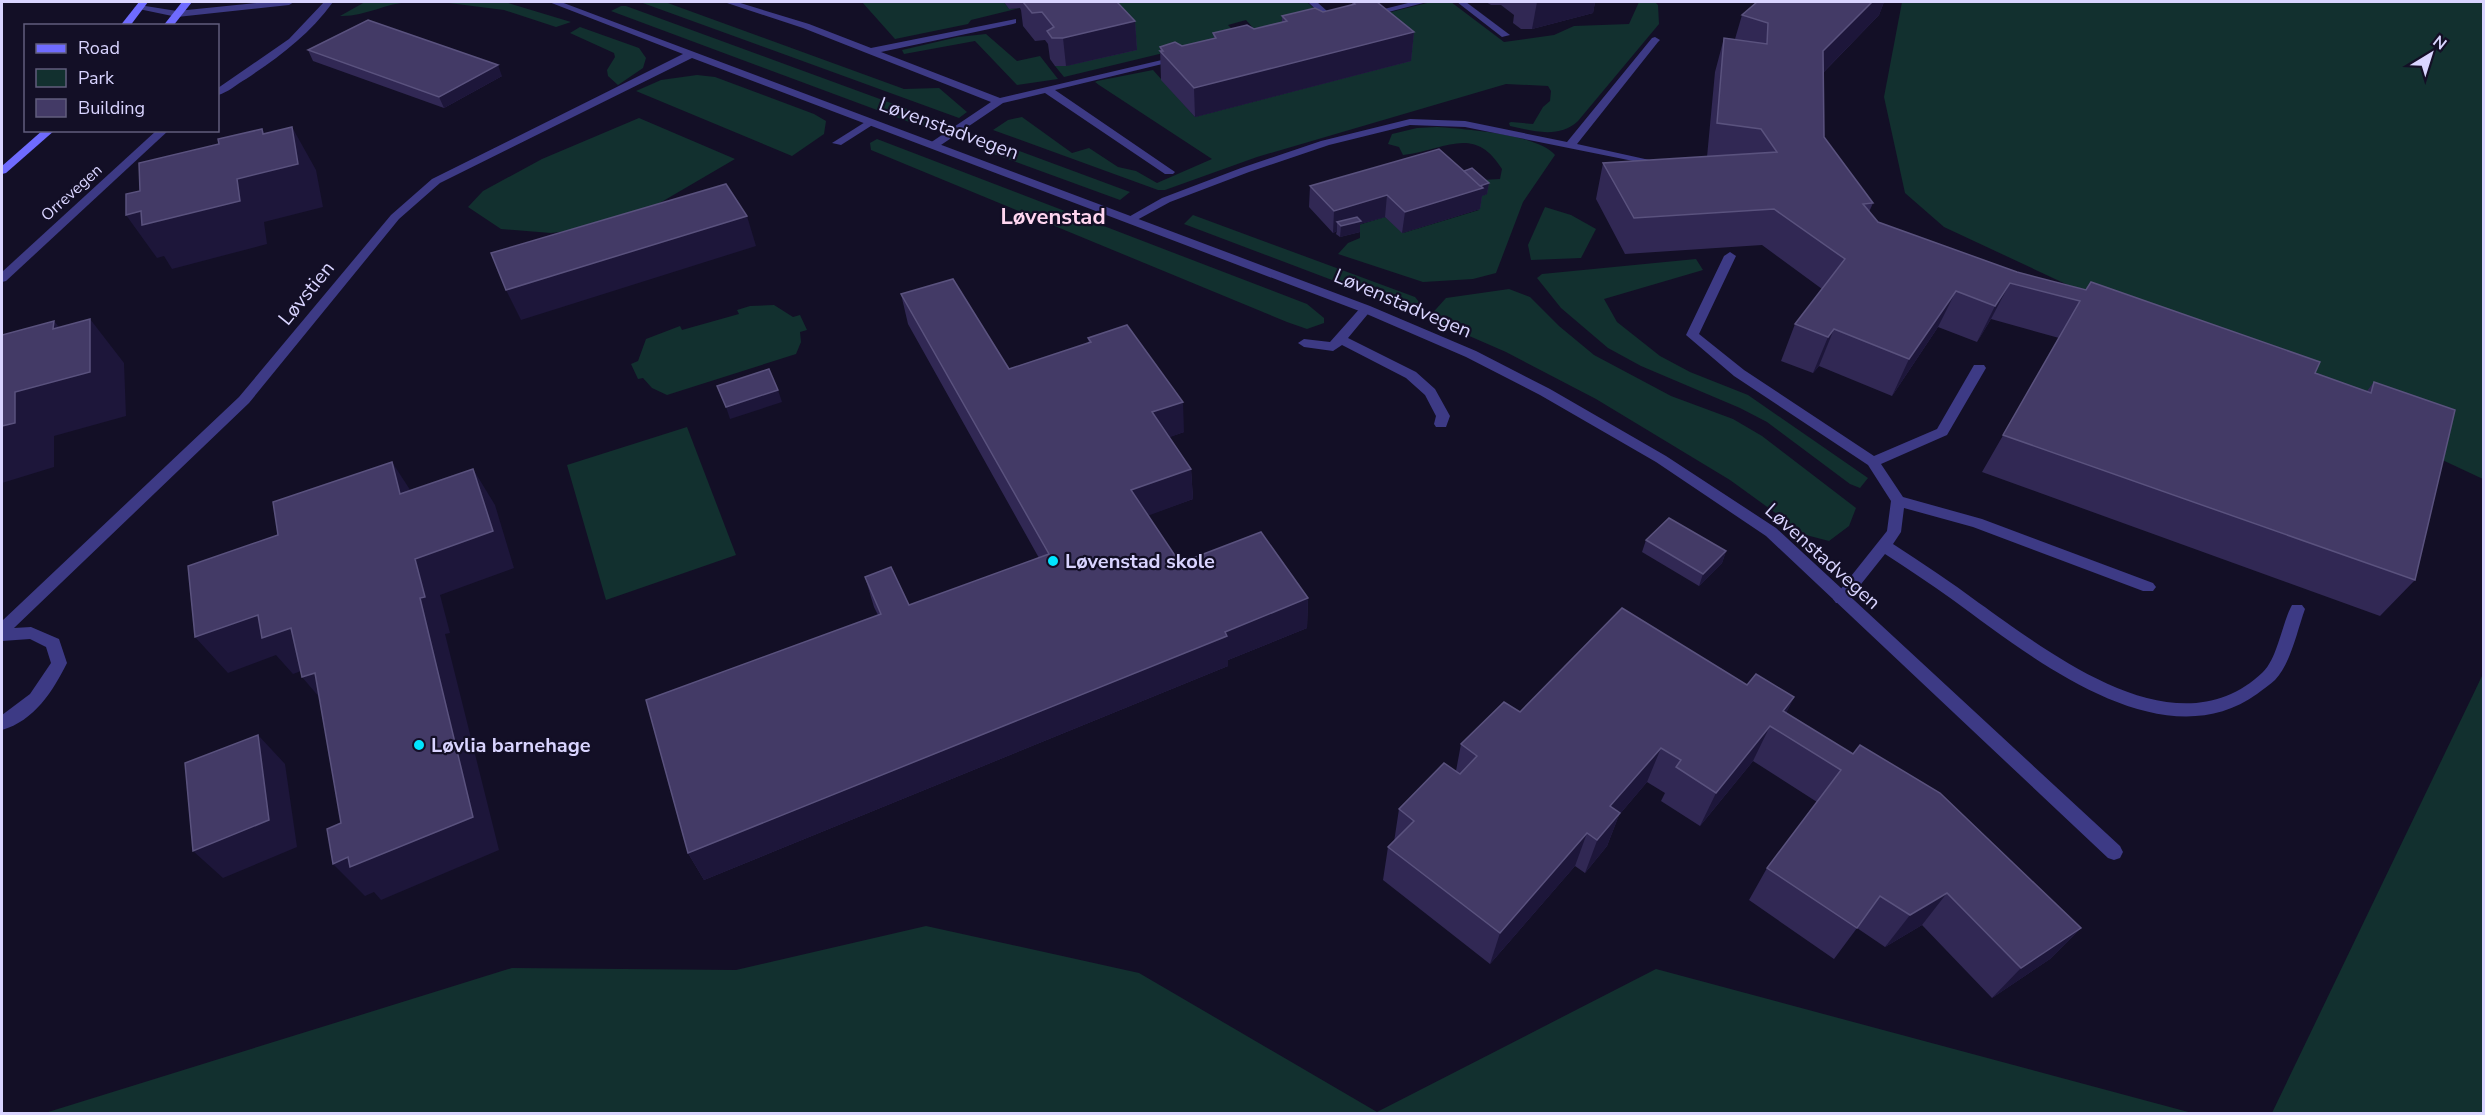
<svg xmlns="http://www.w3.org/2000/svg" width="2485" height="1115" font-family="'Nunito Sans',sans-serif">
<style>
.green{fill:#12302f}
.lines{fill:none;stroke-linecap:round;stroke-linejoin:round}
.service{fill:#3d3a85;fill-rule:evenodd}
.minor{fill:#3d3a85;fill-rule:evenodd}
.secondary{fill:#6f6bff;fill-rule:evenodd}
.wall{fill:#312854}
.shaded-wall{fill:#1d163a}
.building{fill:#433a66;stroke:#5a527e;stroke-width:1.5}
.poi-dot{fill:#00e5ff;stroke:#130f26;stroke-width:2}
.labels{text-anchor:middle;stroke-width:4.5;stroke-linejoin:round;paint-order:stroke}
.far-street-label{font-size:16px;fill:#d9d4ff;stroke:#130f26}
.street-label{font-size:20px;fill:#d9d4ff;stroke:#130f26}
.poi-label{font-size:20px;font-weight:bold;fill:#d9d4ff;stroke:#130f26;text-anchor:start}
.far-district-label{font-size:22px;font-weight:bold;fill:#ffd6f0;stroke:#130f26}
</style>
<rect width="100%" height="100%" fill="#130f26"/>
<g class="green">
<path d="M365,2h45c-24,1 -46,15 -70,14z"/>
<path d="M441,2h64l66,20 -15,5 -52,-17z"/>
<path d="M640,2h25l239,87 35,-1 28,24 -8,6z"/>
<path d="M862,2h142l5,7 11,-1 -49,12 -3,4 -73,15z"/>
<path d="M1094,2h213l11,10 -63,18 -9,-10 -18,5 10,10 -174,42 -9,-11h11l71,-17z"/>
<path d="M1431,2h20l53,40 50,-7 20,-9 55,-2 10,-22h16l3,3 1,19 -81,97c-19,18 -45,10 -68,5l-1,-3 2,-1 22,2 10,-17 7,-6 1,-10 -3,-5 -42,-2 -249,73 -92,33h-7l-165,-60 15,-10 14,-3 50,36 17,-5 29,19 18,4 21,12 55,-24 -113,-74 -4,-3 2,-1 56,-11 42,47 215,-56 -47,-42z"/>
<path d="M1902,2h581v477l-539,-252 -39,-34 -21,-96z"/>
<path d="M621,6h5l322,118 -28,2 -309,-115z"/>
<path d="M580,27l59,21 7,10 -3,10 -25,17 -10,-9 -1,-6 8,-13 -1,-4 -44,-20z"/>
<path d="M986,34l31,27 23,-5 18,23 -41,6 -42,-44 -71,13 -2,-4 56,-13z"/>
<path d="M697,75l18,2 99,37 12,7 -2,13 -32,22 -156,-65 25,-11z"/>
<path d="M639,118l96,41 -113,66 -71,8 -50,-4 -33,-22 15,-16 59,-32z"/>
<path d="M1437,127c27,2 101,7 118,28l-32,47 -27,71 -23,6 -50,3 -85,-28 10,-11 12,-5v-6l-5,-6 30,-9 18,16 76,-23 -25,-24 7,-2 15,14 11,-4 -5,-14 18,-1 2,-10c-28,-45 -56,-19 -99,-14l-4,-8 -11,-3 4,-10 25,-6z"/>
<path d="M979,136l151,56 -10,8 -137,-50z"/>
<path d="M877,139l430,165 17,14v5l-17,6 -20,-7 -416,-172 -1,-7z"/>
<path d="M1545,207l26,8 25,14 -15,29 -50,2 -3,-15z"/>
<path d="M1193,215l222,82 4,5 -8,8 -227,-86z"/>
<path d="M1696,259l7,11 -99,29 13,23 43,34 30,16 58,23 120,83 -8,10 -10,-4 -83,-62 -27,-14 -99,-42 -33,-18 -47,-40 -24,-30 5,-4z"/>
<path d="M1509,289l21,8 29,29 35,29 77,41 62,23 29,17 94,72 -7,18 -20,15 -23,-6 -76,-55 -134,-81 -90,-47 -78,-34 18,-20z"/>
<path d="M774,305l19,12 7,-2 7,15 -7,2 1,10 -5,12 -129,41 -15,-7 -9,-10 -5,1 -7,-15 7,-3 8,-22 34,-13 2,4 57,-16 -2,-4 13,-4z"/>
<path d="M687,427l49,128 -130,45 -39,-135z"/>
<path d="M2483,674v439h-211z"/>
<path d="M926,926l213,47 238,139 279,-143 536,144h-2147l467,-145 224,2z"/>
</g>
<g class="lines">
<g class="service">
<path d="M724,2h13l72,22 62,24 145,-29v4l-3,1 -132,28 119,46 183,-43v4l-128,31 120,82 -2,2h-8l-120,-81 -42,10 -65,44h-8v-4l61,-41 -188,-74z"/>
<path d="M1308,2h9l20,18v4h-6z"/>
<path d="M1412,2h15l-58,15 -5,-3z"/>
<path d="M1457,2h9l44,33 -8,2z"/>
<path d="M1655,37l5,3 -2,2 -81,102 86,19v4l-198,-40 -55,-2 -81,20 -80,27 -79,30 -35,19 -4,1 -6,-3 37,-21 79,-30 80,-27 89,-22 55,2 102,21 85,-104z"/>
<path d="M870,119l5,3 -1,2 -33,21 -9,-2z"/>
<path d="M1730,252l6,4 -37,78 45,36 130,86 63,-27 37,-64h10l2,3 -39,67 -66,29 22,33 79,22 171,64 3,4 -3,4h-10l-170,-64 -69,-19 -3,24 -8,12c29,19 58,38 86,59 74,52 199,151 284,69 15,-15 19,-49 29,-67h10l3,4c-8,22 -14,54 -30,71 -5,5 -12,9 -18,14 -96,69 -227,-38 -304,-94 -22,-16 -45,-31 -68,-46l-39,49h-10l-3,-4 3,-4 51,-64 4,-30 -23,-36 -134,-89 -48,-41 38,-79z"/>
<path d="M1366,305l6,4 -24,29 68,34 19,17 15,27 -4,11h-10l-2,-3 2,-8 -11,-21 -19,-17 -64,-33 -9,6 -29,-4 -6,-4 6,-4 26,3 32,-36z"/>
</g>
<g class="minor">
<path d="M267,2h27l-5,3 -112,12 -43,-9 5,-3 38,6z"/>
<path d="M324,2h9c-24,33 -54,55 -87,77 -9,5 -19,14 -28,16v-7l71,-49z"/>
<path d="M549,2h12l809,304 106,45 74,38 116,67 110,72 344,318 3,6 -3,6 -6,2 -6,-2 -342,-322 -110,-74 -116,-67 -74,-38 -104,-45 -670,-254 -252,125 -41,36 -150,184 -235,225 17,-1 28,12 8,24c-14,28 -33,58 -65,67v-15l28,-21 21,-31 -5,-16 -16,-8 -28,2v-20l237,-224 152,-182 41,-36 251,-125z"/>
<path d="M157,130h12l-163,151 -4,1v-10z"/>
</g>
<g class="secondary">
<path d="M139,2h9l-18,24h-10z"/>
<path d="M182,2h10l-19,24h-10z"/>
<path d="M43,130h12l-49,43 -4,1v-8z"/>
</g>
</g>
<g class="wall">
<path d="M1004,2h113l18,19 2,29 -71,16h-11l-5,-7 -2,-15 -3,-4 -10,1 -12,-15 -2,-16 -1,-2 -11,1z"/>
<path d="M1352,2h25l37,30 -3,29 -216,56 -34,-37 -1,-33 22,-1 32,-8 -1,-5 41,-4 28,-7v-6l41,-4 29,-7z"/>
<path d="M1486,2h109l-2,11 -61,16h-11l-8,-6 1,-8 -13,-10h-10z"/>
<path d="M1757,2h127l-5,13 -56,58 1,64 49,66 -4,9 9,10 139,50 350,119 7,-9 41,198 -35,36 -398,-144 77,-134 -68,-19 -14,23 -39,-15 -46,69 -73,-30 -6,7 -32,-12 14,-37 27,-35 -60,-44 -137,9 -29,-55 7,-36 104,-6 8,-85 9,-34 11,1 7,-24z"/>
<path d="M308,50l194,26 -58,32 -131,-47z"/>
<path d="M1464,171l25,12 -2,11 -5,2 -2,13 -78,24 -17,-16 -25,7v8l-20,5 -4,-3 1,-3 -4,2 -24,-26 1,-21z"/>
<path d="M901,294l108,75 80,-26 -1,-5 96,94 -15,5 22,32 2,30 -45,16 32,48 128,35 -1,30 -79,32v6l-524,214 -16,-27 190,-238 -4,-8 -9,-30 44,28 130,-47 -131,-234z"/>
<path d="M1646,540l80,11 -4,12 -23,23 -57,-34z"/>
<path d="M1747,685l47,12 -8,16 295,215 -31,31 -58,39 -70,-73 -37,22 -28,-19 -23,31 -85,-59 18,-32 50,-66 -64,-41 -53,65 -39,-25 4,-8 -18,-11 -28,33 -12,31 -22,27 -10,-7 -85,98 -107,-84 5,-33 6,-5 5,-33 57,-38 5,-27 59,-32z"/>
</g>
<g class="shaded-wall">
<path d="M1537,2h58l-2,11 -61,16z"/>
<path d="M1872,2h12l-5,13 -68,70 12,-34z"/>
<path d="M1135,21l2,29 -71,16 -3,-28z"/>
<path d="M1414,32l-3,29 -216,56 -1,-29z"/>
<path d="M498,65l4,11 -58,32 -5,-11z"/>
<path d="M292,127l24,43 7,37 -59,15 3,22 -95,25 -8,-13 -7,2 -31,-43 111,-36 26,-45 -1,-5 23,39z"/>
<path d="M1489,183l-2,11 -5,2 -2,13 -78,24 3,-21z"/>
<path d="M1387,195l-2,22 -25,7v8l-20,5 1,-11 -4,-4v9l-4,2 1,-22z"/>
<path d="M747,216l9,30 -235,74 -15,-30z"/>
<path d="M2010,283l-19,36 -14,23 18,-36z"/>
<path d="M1956,291l-18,36 -46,69 17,-37z"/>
<path d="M90,319l34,44 2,53 -72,20v31l-52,16v-57l13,-34 38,-63 1,-8 36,44z"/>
<path d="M1834,329l-15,37 -6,7 15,-36z"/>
<path d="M778,390l4,12 -52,17 -4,-12z"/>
<path d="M1183,402l1,30 -30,11 -2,-31z"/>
<path d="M392,462l24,37 -16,-5z"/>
<path d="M473,469l22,36 19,63 -74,27 10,38 -5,1 54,216 -118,50 -7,-8 -9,4 -32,-32 15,-7 72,-259 -5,-39z"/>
<path d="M1191,469l2,30 -59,22 -3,-31z"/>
<path d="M1726,551l-4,12 -23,23 4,-12z"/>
<path d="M1308,598l-1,30 -79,32v6l-524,214 -16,-27 537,-221z"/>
<path d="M258,615l33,13 29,36 -27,10 -17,-19 -48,18 -33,-36z"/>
<path d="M315,673l17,39 -30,-35z"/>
<path d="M1794,697l-17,34 6,-20z"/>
<path d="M1770,726l-17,35 -53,65 16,-33z"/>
<path d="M258,735l27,29 12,83 -74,31 -30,-27z"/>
<path d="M1661,748l-14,34 -28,33 -12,31 -22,27 25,-67z"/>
<path d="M1587,833l-12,33 -85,98 10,-31z"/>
<path d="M1947,893l-25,32 -37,22 25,-32z"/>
<path d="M2081,928l-31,31 -58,39 29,-30z"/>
</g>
<g class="building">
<path d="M1023,2h94l18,19 -72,17h-11l-5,-7 7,-4 -12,-15 -10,1z"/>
<path d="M1353,2h24l37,30 -220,56 -34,-37h3l-3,-4 15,-5 7,4 34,-8 -3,-5 34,-8 7,4 33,-8 -5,-5 33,-8 8,4 32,-8z"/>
<path d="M1757,2h115l-49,49 1,86 49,66 -10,1 15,18 139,50 69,18 5,-8 229,80 -5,11 56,20 3,-11 81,28 -40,170 -412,-145 77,-134 -70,-18 -15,23 -39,-15 -47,68 -75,-30 -6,8 -33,-13 50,-65 -71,-50 -140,9 -31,-55 174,-11 -16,-23 -44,-6 7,-85 43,6 1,-21 -26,-8z"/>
<path d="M368,20l130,45 -59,32 -131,-47z"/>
<path d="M292,127l6,37 -61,15 3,22 -98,24 -1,-14 -15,4v-21l14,-3 -1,-28 80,-19 -1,-5 44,-10 1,5z"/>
<path d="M1439,149l44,39 -78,24 -18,-17 -53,16 -24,-25z"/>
<path d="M1472,168l17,15 -9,3 -16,-15z"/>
<path d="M726,184l21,32 -241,74 -15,-37z"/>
<path d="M1357,217l4,4 -20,5 -4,-4z"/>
<path d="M953,279l56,90 82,-27 -3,-4 39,-13 56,77 -31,10 39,57 -60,21 49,73 81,-31 47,66 -83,34 2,4 -539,217 -42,-153 235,-86 -16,-37 26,-10 18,38 140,-51 -148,-260z"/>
<path d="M90,319v53l-75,20v31l-13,3v-91l52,-14 -1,8z"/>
<path d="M769,369l9,21 -52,17 -9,-21z"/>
<path d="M392,462l8,32 73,-25 20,62 -78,28 10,38 -5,1 53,219 -123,50 -2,-10 -15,7 -6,-35 14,-6 -26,-150 -13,4 -11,-49 -29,10 -4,-23 -63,22 -7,-71 90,-31 -5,-33z"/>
<path d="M1669,518l57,33 -23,23 -57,-34z"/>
<path d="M1622,608l125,77 9,-11 38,23 -11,14 70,43 7,-9 80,48 141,135 -60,40 -74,-75 -37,22 -30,-19 -23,32 -90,-60 74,-98 -71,-44 -54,67 -40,-26 5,-7 -20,-12 -51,58 10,7 -23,27 -10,-7 -87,100 -112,-86 26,-26 -15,-12 45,-46 16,11 17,-18 -16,-12 43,-42 16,10z"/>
<path d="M258,735l11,85 -76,31 -8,-88z"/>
</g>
<g class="poi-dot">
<circle cx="1053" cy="561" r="6"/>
<circle cx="419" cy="745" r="6"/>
</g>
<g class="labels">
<g class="far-street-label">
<text transform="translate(71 192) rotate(-42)" y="6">Orrevegen</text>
</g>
<g class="street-label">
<text transform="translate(949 128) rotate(20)" y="7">Løvenstadvegen</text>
<text transform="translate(306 293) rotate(-51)" y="7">Løvstien</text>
<text transform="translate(1403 303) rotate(23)" y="7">Løvenstadvegen</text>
<text transform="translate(1823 556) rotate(42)" y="7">Løvenstadvegen</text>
</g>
<g class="poi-label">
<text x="1065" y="568">Løvenstad skole</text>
<text x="431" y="752">Løvlia barnehage</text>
</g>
<g class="far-district-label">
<text x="1053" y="224">Løvenstad</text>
</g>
</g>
<rect width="2485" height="1115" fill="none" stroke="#d9d4ff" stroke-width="6"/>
<rect x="24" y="24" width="195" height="108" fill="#130f26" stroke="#625e7d" stroke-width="1.5"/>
<rect x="36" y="44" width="30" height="9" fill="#6f6bff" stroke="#625e7d" stroke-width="1.5"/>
<text x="78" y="54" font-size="18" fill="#d9d4ff">Road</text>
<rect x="36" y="69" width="30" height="18" fill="#12302f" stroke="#625e7d" stroke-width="1.5"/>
<text x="78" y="84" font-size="18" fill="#d9d4ff">Park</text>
<rect x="36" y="99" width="30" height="18" fill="#433a66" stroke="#625e7d" stroke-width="1.5"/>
<text x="78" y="114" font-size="18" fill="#d9d4ff">Building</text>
<g transform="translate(2431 54) rotate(38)" stroke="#130f26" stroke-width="4.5" paint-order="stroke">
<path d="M0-4.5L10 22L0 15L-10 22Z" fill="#d9d4ff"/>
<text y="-9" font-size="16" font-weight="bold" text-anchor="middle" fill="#d9d4ff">N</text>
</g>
</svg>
